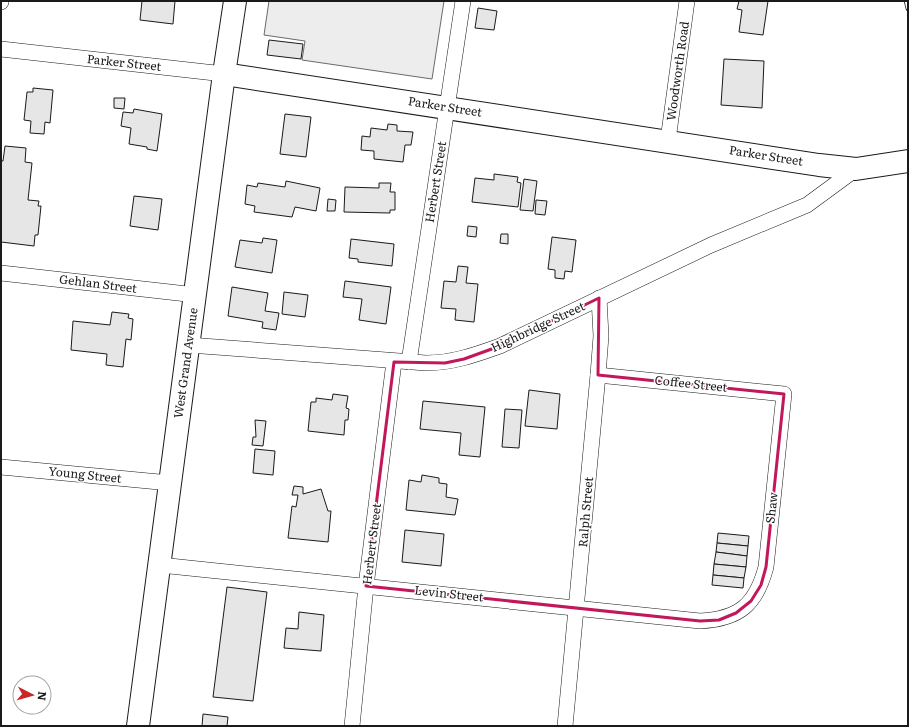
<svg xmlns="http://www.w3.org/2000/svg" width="909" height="727" font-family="Literata,serif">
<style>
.parking{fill:#ededed;stroke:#6a6a6a}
.building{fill:#e6e6e6;stroke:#1a1a1a}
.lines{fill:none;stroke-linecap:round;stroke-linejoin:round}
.street-casing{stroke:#1a1a1a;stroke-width:16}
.secondary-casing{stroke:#1a1a1a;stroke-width:24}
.highway-casing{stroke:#1a1a1a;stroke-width:24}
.street{stroke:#fff;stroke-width:15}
.secondary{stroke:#fff;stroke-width:22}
.highway{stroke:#fff;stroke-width:22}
.rail-casing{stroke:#1a1a1a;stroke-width:4.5}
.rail{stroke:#fff;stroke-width:3;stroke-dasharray:9;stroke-linecap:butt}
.marked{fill:none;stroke:#c2185b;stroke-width:3;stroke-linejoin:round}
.labels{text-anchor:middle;stroke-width:3;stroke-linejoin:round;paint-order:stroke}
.street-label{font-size:12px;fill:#1a1a1a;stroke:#fff}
</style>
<rect width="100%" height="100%" fill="#fff"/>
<path class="parking" d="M269,1h175l-12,78 -130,-19 3,-19 -41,-6z"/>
<g class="building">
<path d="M142,1h33l-2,23 -33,-4z"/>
<path d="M739,1h29l-5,34 -24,-3 3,-22 -5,-1z"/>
<path d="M478,8l19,3 -3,19 -19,-2z"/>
<path d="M269,40l34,4 -2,15 -34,-4z"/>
<path d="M724,59l40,2 -2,47 -41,-3z"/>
<path d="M33,88l20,2 -3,33 -5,-1 -1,12 -14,-1 1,-12 -7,-1 3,-28h6z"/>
<path d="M114,98h11l-1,11 -10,-1z"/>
<path d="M134,109l28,5 -5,37 -10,-2v-2l-18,-3 2,-16 -10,-2 2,-14 10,1z"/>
<path d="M285,114l26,3 -5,40 -26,-3z"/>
<path d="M388,124l9,1v6l16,1 -2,13h-6l-2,17 -29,-3v-8l-13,-1 1,-14 8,1 1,-9 16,2z"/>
<path d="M5,146l21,2 -1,14 7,1 -4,37 11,1 -1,5h3l-3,29h-3l-1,11 -33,-4v-81h2z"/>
<path d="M494,174l24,3 -1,5 4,1 -3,24 -46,-5 3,-24 19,2z"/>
<path d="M524,179l13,2 -4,30 -13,-1z"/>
<path d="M286,181l34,7 -4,23 -21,-4 -3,10 -38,-5 1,-6 -10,-2 2,-19 10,2 1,-4 27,4z"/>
<path d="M379,183h12l-1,9h5v18h-5v3l-46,-1 1,-25 34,1z"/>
<path d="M134,196l28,3 -4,31 -28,-4z"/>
<path d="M328,199l8,1 -1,11h-8z"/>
<path d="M536,200l11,1 -2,14 -10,-1z"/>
<path d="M468,226l9,1 -1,10 -9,-1z"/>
<path d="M501,234h7v10l-8,-1z"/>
<path d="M552,237l24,3 -4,32 -7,-1 -1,8 -9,-1v-8l-7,-1z"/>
<path d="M263,238l14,2 -5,33 -37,-6 5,-27 22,3z"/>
<path d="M351,239l43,5 -2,22 -34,-4v-3l-9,-1z"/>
<path d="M458,266l10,1 -2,16 12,1 -4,38 -19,-2 1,-11 -15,-1 3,-27 12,1z"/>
<path d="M345,281l46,6 -5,37 -27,-4 3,-21 -19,-2z"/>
<path d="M232,287l36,6 -3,18 14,2 -3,17 -14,-2 1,-6 -35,-6z"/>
<path d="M284,292l24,3 -3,22 -23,-3z"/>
<path d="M112,312l17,2 -1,4 5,1 -2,21 -5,-1 -3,28 -17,-2 1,-11 -36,-4 2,-29 37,4z"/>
<path d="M529,390l31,4 -3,35 -32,-3z"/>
<path d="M333,394l15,2 -2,12 3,1 -1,11h-3l-1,15 -36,-4 3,-29h5v-4l16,2z"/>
<path d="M423,401l62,6 -5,50 -21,-2 2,-22 -41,-4z"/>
<path d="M505,409l17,1 -3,38 -17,-1z"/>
<path d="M255,420l11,1 -3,25 -11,-1 1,-8h3z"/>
<path d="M255,449l20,2 -2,24 -20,-2z"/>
<path d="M422,475l17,3v5l8,1 -1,13 12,2 -3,16 -49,-5 3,-30 12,2z"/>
<path d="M294,486l9,1v7l18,-5 7,22h3l-3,31 -40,-4 4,-32 4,1 2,-12h-6z"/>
<path d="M405,530l39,4 -3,32 -39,-4z"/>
<path d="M718,533l31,3 -1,10 -31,-3z"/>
<path d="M717,543l31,3 -1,10 -31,-4z"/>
<path d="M716,552l31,4 -1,11 -32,-3z"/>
<path d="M714,564l32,3 -2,11 -31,-3z"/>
<path d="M713,575l31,3 -1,10 -31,-3z"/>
<path d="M227,587l40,5 -14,109 -40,-4z"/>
<path d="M299,612l25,3 -3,36 -37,-3 2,-20 12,1z"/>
<path d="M203,714l25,3 -1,9h-25z"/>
</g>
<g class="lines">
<defs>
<g id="street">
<path d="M1,2v-1"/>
<path d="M1,49l223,25"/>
<path d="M668,140l19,-139"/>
<path d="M1,273l195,22"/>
<path d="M189,345l237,18c26,0 49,-8 74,-17l211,-101 96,-40 49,-36"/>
<path d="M409,362l54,-361"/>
<path d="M1,467l169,16"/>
<path d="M160,565l540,56c39,-2 56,-16 66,-54l18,-173 -186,-19"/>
<path d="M352,726l14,-140 28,-224"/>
<path d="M565,726l33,-351 3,-39 -2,-38"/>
</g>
<path id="secondary" d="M224,74l595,91 37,4 52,-8"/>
<path id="highway" d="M138,726l86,-652 11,-73"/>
</defs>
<use href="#street" class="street-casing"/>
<use href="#secondary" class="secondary-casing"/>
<use href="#highway" class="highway-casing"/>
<use href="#street" class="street"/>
<use href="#secondary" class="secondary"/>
<use href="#highway" class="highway"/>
<defs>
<path id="rail" d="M906,1l2,8"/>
</defs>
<use href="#rail" class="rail-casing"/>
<use href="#rail" class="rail"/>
</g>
<path class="marked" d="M599,298l-1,77 186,19 -18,173 -5,18 -10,16 -15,12 -17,7 -19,1 -334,-35 28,-224 51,1 19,-4 36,-13z"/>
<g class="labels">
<g class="street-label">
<text transform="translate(124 63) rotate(6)" y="4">Parker Street</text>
<text transform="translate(678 71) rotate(-82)" y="4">Woodworth Road</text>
<text transform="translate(445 107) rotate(9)" y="4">Parker Street</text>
<text transform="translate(766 156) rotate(9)" y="4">Parker Street</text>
<text transform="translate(436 182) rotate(-81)" y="4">Herbert Street</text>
<text transform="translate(98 284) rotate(7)" y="4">Gehlan Street</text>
<text transform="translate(538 327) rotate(-25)" y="4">Highbridge Street</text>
<text transform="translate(186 363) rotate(-82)" y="4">West Grand Avenue</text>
<text transform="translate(691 384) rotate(6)" y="4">Coffee Street</text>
<text transform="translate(85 475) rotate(6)" y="4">Young Street</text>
<text transform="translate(772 508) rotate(-84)" y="4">Shaw</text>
<text transform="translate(586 512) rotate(-85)" y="4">Ralph Street</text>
<text transform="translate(372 544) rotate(-83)" y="4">Herbert Street</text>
<text transform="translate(449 594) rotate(6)" y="4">Levin Street</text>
</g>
</g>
<rect width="909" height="727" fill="none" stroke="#1a1a1a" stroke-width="4"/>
<g transform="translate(32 695) rotate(96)"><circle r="19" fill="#ffffff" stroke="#a3a3a3"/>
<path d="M0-3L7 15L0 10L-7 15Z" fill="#c62828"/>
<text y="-6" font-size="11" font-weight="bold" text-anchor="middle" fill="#1a1a1a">N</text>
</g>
</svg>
